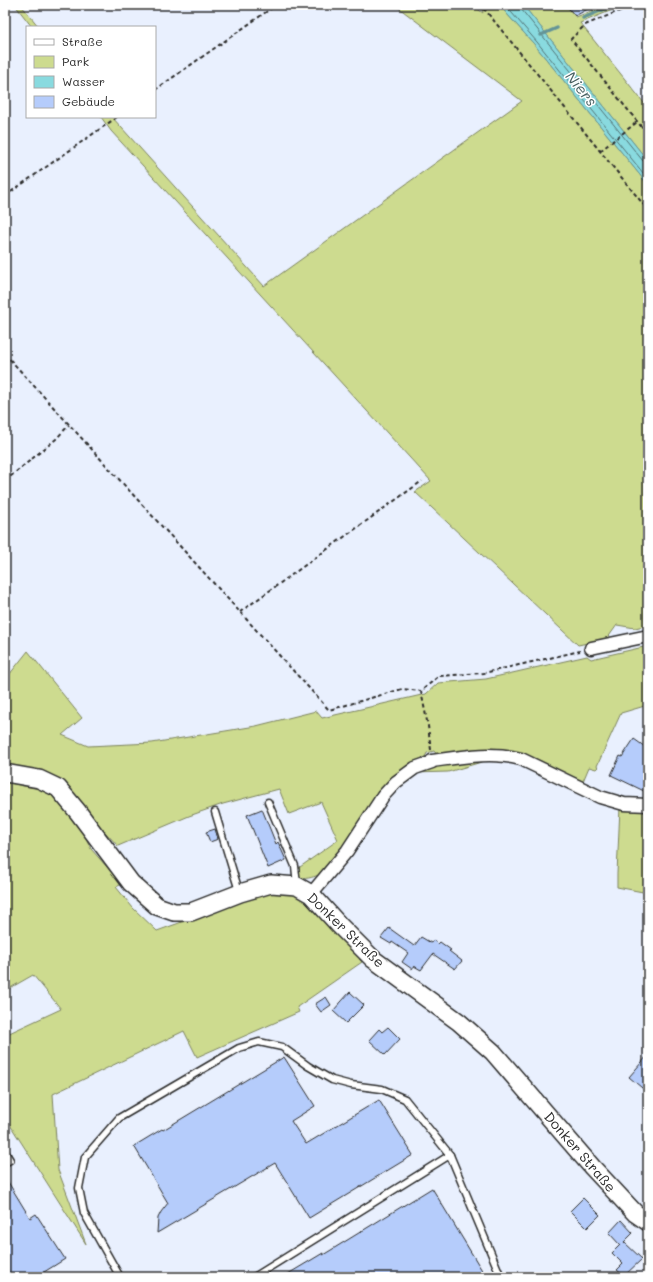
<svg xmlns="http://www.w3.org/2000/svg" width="653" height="1282" font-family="Mali,sans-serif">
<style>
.green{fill:#cddb8f;stroke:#7c835d}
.water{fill:#89dadf;stroke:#639497}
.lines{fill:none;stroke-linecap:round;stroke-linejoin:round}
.shore{stroke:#517173;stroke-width:1}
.stream{stroke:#639497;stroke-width:3.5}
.building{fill:#b5ccfb;stroke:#2b2b2b}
.lane-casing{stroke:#2b2b2b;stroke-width:9}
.street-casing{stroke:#2b2b2b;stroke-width:15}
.secondary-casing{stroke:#2b2b2b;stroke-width:20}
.path{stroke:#2b2b2b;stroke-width:2;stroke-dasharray:4 3;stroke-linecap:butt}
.lane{stroke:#fff;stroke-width:6}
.street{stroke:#fff;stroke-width:12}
.secondary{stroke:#fff;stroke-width:17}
.labels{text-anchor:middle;stroke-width:3;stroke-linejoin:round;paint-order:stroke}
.street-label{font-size:14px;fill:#2b2b2b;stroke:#fff}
.water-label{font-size:15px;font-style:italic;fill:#476061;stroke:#fff}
</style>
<rect width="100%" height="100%" fill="#e9f0fe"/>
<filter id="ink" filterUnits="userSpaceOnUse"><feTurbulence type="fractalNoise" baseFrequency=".025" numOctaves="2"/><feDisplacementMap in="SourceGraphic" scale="8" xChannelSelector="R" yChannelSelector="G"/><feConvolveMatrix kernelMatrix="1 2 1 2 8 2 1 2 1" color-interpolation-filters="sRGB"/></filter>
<g filter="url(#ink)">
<g class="green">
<path d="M15,5h6l18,22h-7z"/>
<path d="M395,5h77l11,8 -2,-8h19l7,9 27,30 114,141v440l-13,3 -18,-3 -10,14 -29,6 -163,-153 16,-11 -320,-350 -10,-14h11l152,169 258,-185z"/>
<path d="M523,5h43l10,12 31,-12h18l-45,18 68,85v53z"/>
<path d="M648,646v59l-27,8 -24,53 1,1 -2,2 -7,-2 -8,19 -55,-28 -88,-2 -4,-5 -7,2 -3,6 -102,115c-13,4 -18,8 -29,-2l45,-32 -17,-38 -32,12 -10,-25 -56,15 -34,12 -71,30 -59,-64 -54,-15v-87l23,-29 54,67 -20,17 26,11 64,-3 104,-17 60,-15 6,7 104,-24 12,-11 48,-4 101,-23 4,3z"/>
<path d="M495,758l-47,14 -35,1 19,-9z"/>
<path d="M5,782l48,10 32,44 6,13 31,35 -6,3 17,21 24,23 25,-9 12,-3 71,-29 29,1 68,67 -3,1 3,3 -65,45 2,5 -102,45 -13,-26 -131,63 5,76 28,74 -81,-127v-82l56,-26 -28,-34 -28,16z"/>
<path d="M620,807l28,1v85l-31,-6v-13z"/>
</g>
<path class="water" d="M500,5h23l125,156v24l-114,-141 -27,-30z"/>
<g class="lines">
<g class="shore">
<path d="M505,5l32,37 111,137"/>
<path d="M520,5l1,4 122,152 5,2"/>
</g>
<g class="stream">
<path d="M583,18l32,-13"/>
<path d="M541,35l16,-7"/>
</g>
</g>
<g class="building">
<path d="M566,5h29l-20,11z"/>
<path d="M634,739l14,10v35l-4,7 -33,-16 9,-19 2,1z"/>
<path d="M262,809l14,35 2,-2 8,18 -18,8 -21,-53z"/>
<path d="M215,829l3,10 -8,3 -4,-10z"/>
<path d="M389,928l25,18 7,-9 10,6 2,-3 5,4 2,-2 11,8 -2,1 13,10 -7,8 -22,-15 -12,16 -7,-4 -2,3 -10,-7 6,-9 -16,-11 -1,2 -10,-6z"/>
<path d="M350,992l14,13 -18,18 -13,-12z"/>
<path d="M326,997l5,8 -10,7 -6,-8z"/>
<path d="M388,1027l12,12 -15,16 -16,-15 10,-11 3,3z"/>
<path d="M648,1055v38l-19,-16z"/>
<path d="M284,1057l31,49 -24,15 15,23 73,-44 34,55 -104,63 -34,-55 -118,70 1,-15 3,-6 7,-9 -34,-57 28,-17 1,1z"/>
<path d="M5,1177l25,41 6,-4 29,45 -29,18h-24l-7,-11z"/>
<path d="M432,1188l54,89h-203l40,-24v2z"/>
<path d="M583,1198l17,17 -13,13 -17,-17z"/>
<path d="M621,1220l12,13 -9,9 18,17 -18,17 -7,-6 6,-6 -11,-11 8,-8 -11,-12z"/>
</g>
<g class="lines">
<defs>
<g id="lane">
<path d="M268,802l27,64 2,19"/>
<path d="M215,812l24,79"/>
<path d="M5,1152l5,8 -5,3"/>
<path d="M120,1277l-36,-64 -5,-25 6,-31 34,-39 120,-70 20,-6 23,5 26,19 24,14 19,5 31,4 23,10 45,56 51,122"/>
<path d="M254,1277l196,-122"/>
</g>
<g id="street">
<path d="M591,648l57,-12"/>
<path d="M311,894l36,-43 36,-55 13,-14 19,-14 17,-6v-1c29,-4 61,-10 89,-2l79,38 24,7 24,1"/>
</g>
<path id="secondary" d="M5,773l34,6 19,9 20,24 53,71 26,23 17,6h17l49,-19 31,-9 26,2 14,8 28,31 34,34 86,63 34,30 99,115 43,46 13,9"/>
</defs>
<use href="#lane" class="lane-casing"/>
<use href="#street" class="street-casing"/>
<use href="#secondary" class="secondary-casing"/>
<g class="path">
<path d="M477,5l9,6 162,199"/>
<path d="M634,5l-49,20 -14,14 77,96"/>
<path d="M155,90l121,-85"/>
<path d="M600,151l37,-29"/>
<path d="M5,196l112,-79"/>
<path d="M5,354l324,356 73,-21 19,2"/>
<path d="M5,481l51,-42 13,-14"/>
<path d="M240,612l182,-131"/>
<path d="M431,750l-3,-24 -7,-35 18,-15 45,-3 96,-22"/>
</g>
<use href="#lane" class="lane"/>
<use href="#street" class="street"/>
<use href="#secondary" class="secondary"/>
</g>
</g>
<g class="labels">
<g class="street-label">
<text transform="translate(346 930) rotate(44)" y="5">Donker Straße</text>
<text transform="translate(580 1152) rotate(49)" y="5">Donker Straße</text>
</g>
<g class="water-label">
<text transform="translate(581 89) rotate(51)" y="5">Niers</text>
</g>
</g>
<rect width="653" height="1282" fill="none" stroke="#fff" stroke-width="20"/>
<rect x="10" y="10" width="633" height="1262" fill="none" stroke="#2b2b2b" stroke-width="1.5" filter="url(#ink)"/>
<rect x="26" y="26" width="130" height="92" fill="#ffffff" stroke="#aaaaaa"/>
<rect x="34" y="39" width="20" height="6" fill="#ffffff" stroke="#aaaaaa"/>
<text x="62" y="46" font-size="12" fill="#2b2b2b">Straße</text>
<rect x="34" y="56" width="20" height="12" fill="#cddb8f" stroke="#aaaaaa"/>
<text x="62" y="66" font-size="12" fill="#2b2b2b">Park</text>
<rect x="34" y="76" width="20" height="12" fill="#89dadf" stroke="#aaaaaa"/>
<text x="62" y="86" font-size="12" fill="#2b2b2b">Wasser</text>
<rect x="34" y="96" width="20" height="12" fill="#b5ccfb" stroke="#aaaaaa"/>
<text x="62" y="106" font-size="12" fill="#2b2b2b">Gebäude</text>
</svg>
